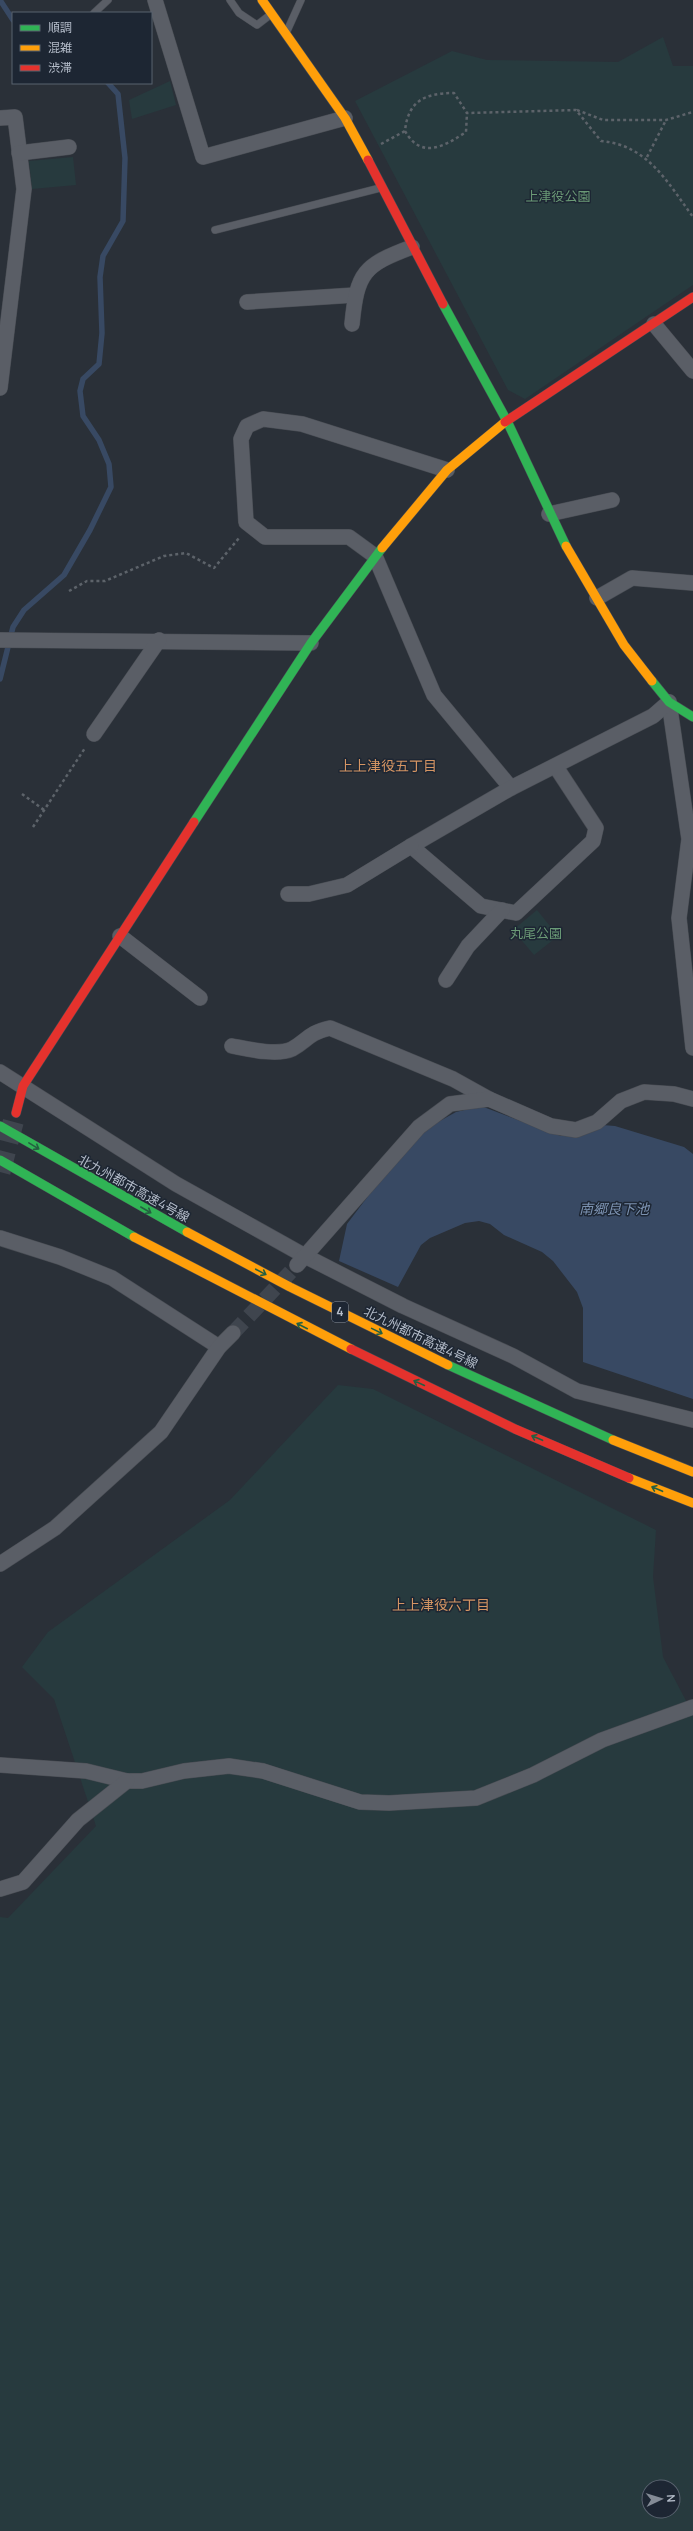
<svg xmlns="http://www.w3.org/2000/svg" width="693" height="2531" font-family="Manrope,'Noto Sans JP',sans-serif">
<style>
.green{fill:#273a3e;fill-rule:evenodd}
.water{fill:#384963}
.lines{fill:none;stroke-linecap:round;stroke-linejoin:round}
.stream{stroke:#384963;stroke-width:5.5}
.street-tunnel{stroke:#3f454e;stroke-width:15;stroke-dasharray:15 8;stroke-linecap:butt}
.secondary-tunnel{stroke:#3f454e;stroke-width:21;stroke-dasharray:21 10;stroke-linecap:butt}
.lane-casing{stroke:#484c53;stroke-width:8}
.street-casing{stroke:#484c53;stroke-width:16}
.fast-casing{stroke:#484c53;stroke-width:10}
.slow-casing{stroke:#484c53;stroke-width:10}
.jam-casing{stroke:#484c53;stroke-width:10}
.path{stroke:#5d636a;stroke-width:2.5;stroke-dasharray:3 3;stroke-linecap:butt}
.lane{stroke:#5a5e66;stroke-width:7}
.street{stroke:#5a5e66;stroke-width:15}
.fast{stroke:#30b455;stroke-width:9}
.slow{stroke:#ff9f0a;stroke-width:9}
.jam{stroke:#e5322d;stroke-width:9}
.oneway{stroke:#255f41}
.labels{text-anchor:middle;stroke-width:3;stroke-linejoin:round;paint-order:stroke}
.shield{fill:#1d2633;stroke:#878f9c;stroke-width:1}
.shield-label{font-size:12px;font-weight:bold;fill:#b4bcc9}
.park-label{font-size:13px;fill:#6b9a76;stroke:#1d2633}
.street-label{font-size:13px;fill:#b4bcc9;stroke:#1d2633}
.neighbourhood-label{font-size:14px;fill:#d59563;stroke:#1d2633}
.water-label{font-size:14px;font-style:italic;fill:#7c92b1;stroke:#1d2633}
</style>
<rect width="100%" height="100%" fill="#2a3038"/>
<g class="green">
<path d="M663,37l10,29h20v219l-168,114 -17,-9 -153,-289 97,-50 35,9 131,2z"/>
<path d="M170,81l6,24 -44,14 -3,-19z"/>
<path d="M73,157l3,28 -44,4 -3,-28z"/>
<path d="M537,910l21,26 -24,19 -21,-25z"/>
<path d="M338,1385l35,4 283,141 -3,47 10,80 30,57v817h-693v-614l8,1 88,-92 -42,-127 -32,-32 26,-35 182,-132zM649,2487h24v24h-24z"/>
</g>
<path class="water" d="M481,1106l80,30 24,-2 17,-9 13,1 69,21 9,7v245l-110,-37v-54l-6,-16 -24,-31 -11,-9 -38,-17 -14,-11 -11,-3 -14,2 -35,15 -9,7 -23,42 -59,-26 8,-37 37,-49 45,-48 27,-15z"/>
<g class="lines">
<g class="stream">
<path d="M0,0l13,20"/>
<path d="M0,679l13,-52 11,-17 40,-35 26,-45 21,-43 -2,-23 -10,-24 -16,-24 -3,-25 3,-12 16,-15 3,-31 -2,-56 3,-21 20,-35 2,-63 -7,-64 -10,-11"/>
</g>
<path class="street-tunnel" d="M233,1333l64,-68"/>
<path class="secondary-tunnel" d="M0,1172l15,-57"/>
<defs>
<g id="lane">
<path d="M230,0l9,13 18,12 13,-10"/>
<path d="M94,13l14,-13"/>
<path d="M287,31l14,-31"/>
<path d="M215,230l165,-42"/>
</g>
<g id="street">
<path d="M155,0l48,157 142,-39"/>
<path d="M0,118l15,-1 9,72 -24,199"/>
<path d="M19,153l50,-6"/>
<path d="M247,302l108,-7"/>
<path d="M352,324c5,-52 12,-59 60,-77"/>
<path d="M654,324l39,47"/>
<path d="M447,470l-145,-46 -39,-5 -16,7 -6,13 5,83 19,15h84l26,19 59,139 77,93"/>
<path d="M549,514l63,-14"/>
<path d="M597,598l35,-20 61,5"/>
<path d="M0,640l311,3"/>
<path d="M669,702l20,137 -10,79 14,130"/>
<path d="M94,734l65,-94"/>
<path d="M556,767l40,61 -3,13 -77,72 -35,-7 -70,-60 100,-58 142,-72 16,-14"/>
<path d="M288,894h21l38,-9 64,-39"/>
<path d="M120,936l80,62"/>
<path d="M446,980l22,-34 34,-36"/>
<path d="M232,1046c16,3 45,10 60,3 16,-9 16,-16 38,-21l123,51 36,20"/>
<path d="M0,1072l176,112 129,72 98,50 110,50 64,35 116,29"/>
<path d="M0,1238l60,19 52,21 107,69"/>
<path d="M297,1265l122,-138 31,-23 39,-5 62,27 25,4 21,-8 24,-21 23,-9 30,2 19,5"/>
<path d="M0,1564l55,-36 106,-96 58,-85 14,-14"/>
<path d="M0,1765l86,6 41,10h15l42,-10 45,-5 34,5 97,31 29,1 87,-5 57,-23 69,-35 91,-33"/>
<path d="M0,1889l23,-7 55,-62 49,-39"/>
</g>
<g id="fast">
<path d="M443,304l64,117 59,125"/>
<path d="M652,681l17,21 24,15"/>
<path d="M194,822l117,-179 71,-95"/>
<path d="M0,1126l187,106"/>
<path d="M0,1160l134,77"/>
<path d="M448,1365l165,75"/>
</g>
<g id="slow">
<path d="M262,0l83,118 23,42"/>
<path d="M566,546l58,99 28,36"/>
<path d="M382,548l65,-78 58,-48"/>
<path d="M187,1232l103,55 158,78"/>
<path d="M134,1237l217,112"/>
<path d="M613,1440l80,32"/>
<path d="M629,1478l64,25"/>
</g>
<g id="jam">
<path d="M368,160l75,144"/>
<path d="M505,422l188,-125"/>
<path d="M16,1113l7,-27 171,-264"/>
<path d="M351,1349l164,80 114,49"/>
</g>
</defs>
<use href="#lane" class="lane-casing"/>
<use href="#street" class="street-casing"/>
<use href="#fast" class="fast-casing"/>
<use href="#slow" class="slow-casing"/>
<use href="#jam" class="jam-casing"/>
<g class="path">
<path d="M577,110l26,10h63l27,-8"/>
<path d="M405,131c16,29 40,15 61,1l1,-19"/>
<path d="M381,144l24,-13c3,-31 21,-38 49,-38l13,20 109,-3 25,31c47,4 67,42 92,76"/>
<path d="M647,157l19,-37"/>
<path d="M69,591l18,-10h18l59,-25 22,-3 28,15 25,-30"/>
<path d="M22,794l22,16"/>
<path d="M33,827l52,-79"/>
</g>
<use href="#lane" class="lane"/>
<use href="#street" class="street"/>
<use href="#fast" class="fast"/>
<use href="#slow" class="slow"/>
<use href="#jam" class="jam"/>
</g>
<defs><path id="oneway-shaft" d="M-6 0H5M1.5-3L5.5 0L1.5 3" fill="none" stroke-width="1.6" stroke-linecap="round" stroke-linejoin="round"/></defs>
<g class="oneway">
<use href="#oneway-shaft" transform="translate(34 1146) rotate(31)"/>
<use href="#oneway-shaft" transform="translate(146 1210) rotate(30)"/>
<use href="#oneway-shaft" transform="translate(261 1272) rotate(28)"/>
<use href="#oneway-shaft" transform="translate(302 1326) rotate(-153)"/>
<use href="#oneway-shaft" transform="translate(377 1331) rotate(26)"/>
<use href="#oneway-shaft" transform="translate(419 1383) rotate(-155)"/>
<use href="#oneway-shaft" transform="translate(537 1438) rotate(-157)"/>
<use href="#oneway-shaft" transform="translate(657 1489) rotate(-157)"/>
</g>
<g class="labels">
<rect class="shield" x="332" y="1302" width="16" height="20" rx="3"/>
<g class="shield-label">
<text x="340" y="1316">4</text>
</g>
<g class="park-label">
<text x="558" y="201">上津役公園</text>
<text x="536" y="938">丸尾公園</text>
</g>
<g class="street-label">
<text transform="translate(134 1188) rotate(29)" y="5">北九州都市高速4号線</text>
<text transform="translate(421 1337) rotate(26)" y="5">北九州都市高速4号線</text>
</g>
<g class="neighbourhood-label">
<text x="388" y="771">上上津役五丁目</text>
<text x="441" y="1610">上上津役六丁目</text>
</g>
<g class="water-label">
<text x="614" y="1214">南郷良下池</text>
</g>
</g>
<rect x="12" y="12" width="140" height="72" fill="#1d2633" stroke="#59626f"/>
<rect x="20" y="25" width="20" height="6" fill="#30b455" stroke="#59626f"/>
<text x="48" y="32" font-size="12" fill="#b4bcc9">順調</text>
<rect x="20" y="45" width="20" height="6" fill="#ff9f0a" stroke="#59626f"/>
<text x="48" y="52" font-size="12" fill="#b4bcc9">混雑</text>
<rect x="20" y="65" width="20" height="6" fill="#e5322d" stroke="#59626f"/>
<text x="48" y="72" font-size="12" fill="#b4bcc9">渋滞</text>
<g transform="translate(661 2499) rotate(86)"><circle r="19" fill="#1d2633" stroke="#59626f"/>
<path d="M0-3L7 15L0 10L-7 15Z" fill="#848b96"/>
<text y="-6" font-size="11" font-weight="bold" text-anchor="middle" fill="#b4bcc9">N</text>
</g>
</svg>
